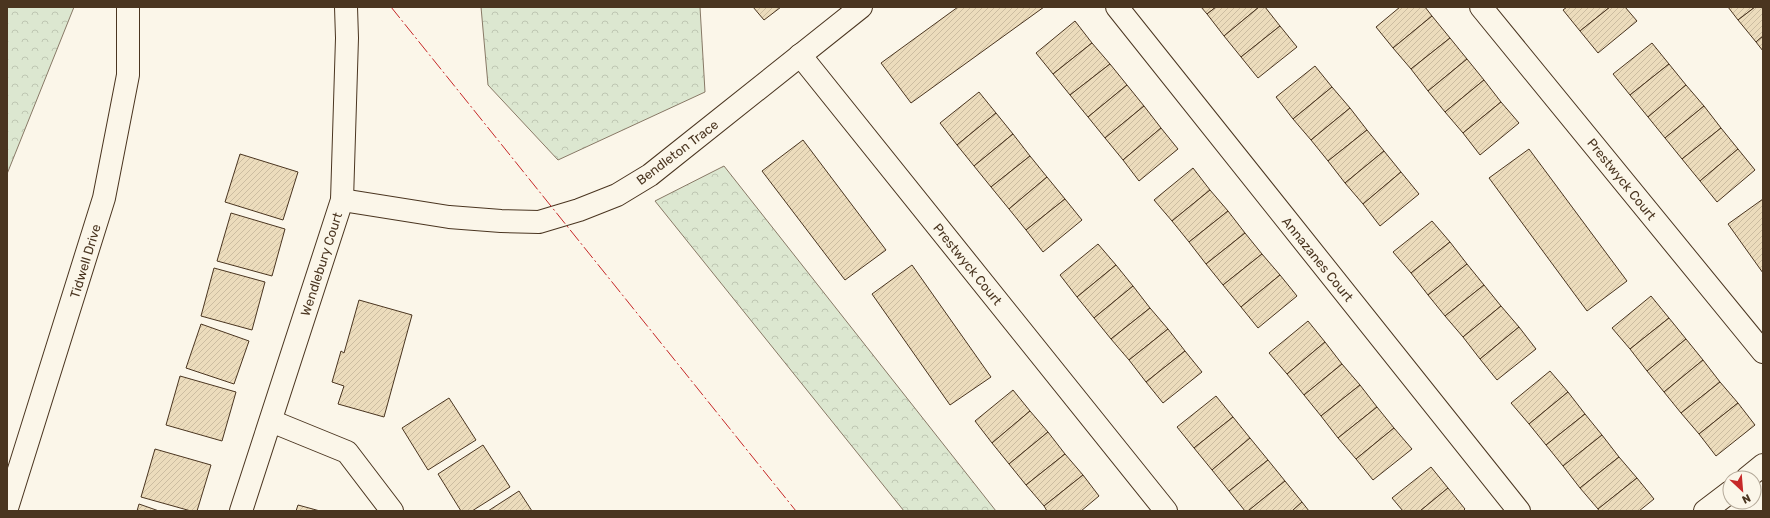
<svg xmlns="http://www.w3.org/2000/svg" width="1770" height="518" font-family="Rubik,sans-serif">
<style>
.forest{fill:url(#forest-crowns);stroke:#887966}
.building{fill:url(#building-hatch);stroke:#4a3520}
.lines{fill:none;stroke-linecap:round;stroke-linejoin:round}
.street-casing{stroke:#4a3520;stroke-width:24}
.street{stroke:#fbf6e9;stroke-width:22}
.power{stroke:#c62828;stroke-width:1;stroke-dasharray:14 3 2 3;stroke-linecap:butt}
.labels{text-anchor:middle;stroke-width:3;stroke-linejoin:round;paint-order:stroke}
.street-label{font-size:13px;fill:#4a3520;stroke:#fbf6e9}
</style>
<defs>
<pattern id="forest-crowns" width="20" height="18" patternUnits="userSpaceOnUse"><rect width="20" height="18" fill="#dce7d0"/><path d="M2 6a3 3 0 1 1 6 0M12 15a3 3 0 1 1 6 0" fill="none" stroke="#bec7b2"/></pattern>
<pattern id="building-hatch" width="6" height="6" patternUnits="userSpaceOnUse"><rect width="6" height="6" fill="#ecdcbc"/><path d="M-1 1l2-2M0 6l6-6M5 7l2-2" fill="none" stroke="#ccbda1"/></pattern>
</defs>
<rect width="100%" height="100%" fill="#fbf6e9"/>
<g class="forest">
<path d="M7,7h67l-67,167z"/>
<path d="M481,7h219l5,85 -147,68 -70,-75z"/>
<path d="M724,166l272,345h-92l-249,-310z"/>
</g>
<g class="building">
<path d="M753,7h28l-17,13z"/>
<path d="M958,7h86l-133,96 -30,-40z"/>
<path d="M1201,7h15l-9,7z"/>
<path d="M1216,7h43l-35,29 -17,-22z"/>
<path d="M1259,7h6l15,19 -39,31 -17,-21z"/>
<path d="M1400,7h25l7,9 -39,32 -17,-21z"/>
<path d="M1567,7h43l-30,24 -17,-21z"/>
<path d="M1610,7h15l12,14 -39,32 -18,-22z"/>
<path d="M1728,7h27l-17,13z"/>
<path d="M1755,7h8v29l-7,6 -18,-22z"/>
<path d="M1432,16l18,22 -39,31 -18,-21z"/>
<path d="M1075,21l17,22 -39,31 -17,-21z"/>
<path d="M1280,26l17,21 -39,31 -17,-21z"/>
<path d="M1763,36v15l-7,-9z"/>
<path d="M1450,38l17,21 -39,32 -17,-22z"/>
<path d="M1092,43l18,21 -40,31 -17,-21z"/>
<path d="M1652,43l17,21 -39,31 -17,-21z"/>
<path d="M1467,59l17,21 -39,32 -17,-21z"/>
<path d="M1110,64l17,21 -39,32 -18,-22z"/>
<path d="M1669,64l17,21 -38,32 -18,-22z"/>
<path d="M1315,66l17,21 -39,32 -17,-22z"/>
<path d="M1484,80l17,22 -38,31 -18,-21z"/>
<path d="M1127,85l17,21 -39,32 -17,-21z"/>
<path d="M1686,85l18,21 -39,32 -17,-21z"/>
<path d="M1332,87l18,21 -39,32 -18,-21z"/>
<path d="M979,92l17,21 -39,32 -17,-22z"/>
<path d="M1501,102l18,21 -39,32 -17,-22z"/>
<path d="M1144,106l17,22 -38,32 -18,-22z"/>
<path d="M1704,106l17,22 -39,31 -17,-21z"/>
<path d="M1350,108l17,22 -39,31 -17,-21z"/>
<path d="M996,113l17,21 -39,32 -17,-21z"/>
<path d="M1161,128l17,21 -39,32 -16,-21z"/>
<path d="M1721,128l17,21 -38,32 -18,-22z"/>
<path d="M1367,130l17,21 -39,32 -17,-22z"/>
<path d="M1013,134l17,22 -39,31 -17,-21z"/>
<path d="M803,140l83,110 -41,30 -83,-109z"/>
<path d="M1529,149l98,132 -40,30 -98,-133z"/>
<path d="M1738,149l17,21 -38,32 -17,-21z"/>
<path d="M1384,151l17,21 -38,32 -18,-21z"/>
<path d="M240,154l58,18 -15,48 -58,-18z"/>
<path d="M1030,156l17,21 -38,32 -18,-22z"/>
<path d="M1193,168l17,22 -38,31 -18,-21z"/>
<path d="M1401,172l18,22 -39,32 -17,-22z"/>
<path d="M1047,177l18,22 -39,31 -17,-21z"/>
<path d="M1210,190l18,21 -39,31 -17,-21z"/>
<path d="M1065,199l17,21 -39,32 -17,-22z"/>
<path d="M1763,199v74l-35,-49z"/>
<path d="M1228,211l17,22 -39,31 -17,-22z"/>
<path d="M231,213l54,16 -13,47 -55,-15z"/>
<path d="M1432,221l18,21 -39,31 -18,-21z"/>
<path d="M1245,233l17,21 -39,31 -17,-21z"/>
<path d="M1450,242l17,22 -39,31 -17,-22z"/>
<path d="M1098,244l18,21 -39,32 -17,-22z"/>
<path d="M1262,254l18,21 -39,32 -18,-22z"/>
<path d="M1467,264l17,21 -39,31 -17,-21z"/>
<path d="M912,265l79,112 -41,28 -78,-111z"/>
<path d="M1116,265l17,21 -39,32 -17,-21z"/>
<path d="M214,268l51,14 -13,48 -51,-14z"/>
<path d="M1280,275l17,21 -39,32 -17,-21z"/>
<path d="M1484,285l17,21 -38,31 -18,-21z"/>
<path d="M1133,286l17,22 -39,31 -17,-21z"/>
<path d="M1651,296l18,22 -39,31 -18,-21z"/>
<path d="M359,300l53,15 -28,102 -46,-13 6,-18 -12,-4 9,-31 3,2z"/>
<path d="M1501,306l18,21 -39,32 -17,-22z"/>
<path d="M1150,308l18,21 -39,31 -18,-21z"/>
<path d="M1669,318l17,21 -39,32 -17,-22z"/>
<path d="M1308,321l17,21 -38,32 -18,-21z"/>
<path d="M201,324l48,17 -15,43 -48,-16z"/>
<path d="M1519,327l17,22 -39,31 -17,-21z"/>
<path d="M1168,329l17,22 -39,31 -17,-22z"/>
<path d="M1686,339l17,21 -39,32 -17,-21z"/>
<path d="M1325,342l17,22 -38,31 -17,-21z"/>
<path d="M1185,351l17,21 -39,31 -17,-21z"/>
<path d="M1703,360l17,22 -39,31 -17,-21z"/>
<path d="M1342,364l18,21 -39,31 -17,-21z"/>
<path d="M1550,371l18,21 -39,32 -18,-21z"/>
<path d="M180,376l56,16 -14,49 -56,-16z"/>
<path d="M1720,382l18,21 -39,31 -18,-21z"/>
<path d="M1360,385l17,22 -39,31 -17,-22z"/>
<path d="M1013,390l17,21 -38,32 -17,-22z"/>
<path d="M1568,392l17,22 -39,31 -17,-21z"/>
<path d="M1216,396l17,21 -39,31 -17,-21z"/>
<path d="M449,398l27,42 -48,30 -26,-42z"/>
<path d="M1738,403l17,22 -39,31 -17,-22z"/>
<path d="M1377,407l17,21 -38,31 -18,-21z"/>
<path d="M1030,411l18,21 -39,32 -17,-21z"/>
<path d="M1585,414l17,21 -39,31 -17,-21z"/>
<path d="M1233,417l17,21 -38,32 -18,-22z"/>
<path d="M1394,428l18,21 -39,31 -17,-21z"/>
<path d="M1048,432l17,22 -39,31 -17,-21z"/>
<path d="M1602,435l17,22 -39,31 -17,-22z"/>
<path d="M1250,438l18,22 -39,31 -17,-21z"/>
<path d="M483,445l27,42 -38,24h-11l-23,-37z"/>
<path d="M155,449l56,16 -14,46h-6l-50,-14z"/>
<path d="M1065,454l18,21 -39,31 -18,-21z"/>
<path d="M1619,457l18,21 -39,31 -18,-21z"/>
<path d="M1268,460l17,21 -37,30h-3l-16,-20z"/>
<path d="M1431,467l17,21 -28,23h-17l-11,-13z"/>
<path d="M1083,475l16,21 -18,15h-34l-3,-5z"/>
<path d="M1637,478l17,21 -15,12h-40l-1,-2z"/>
<path d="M1285,481l17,21 -10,9h-44z"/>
<path d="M1448,488l17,21 -2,2h-43z"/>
<path d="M519,491l13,20h-44z"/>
<path d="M1302,502l7,9h-17z"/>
<path d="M139,504l20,7h-22z"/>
<path d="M298,505l22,6h-24z"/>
</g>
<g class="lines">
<defs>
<g id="street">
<path d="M1117,7l402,504"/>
<path d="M1481,7l282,345"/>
<path d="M800,55l366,456"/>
<path d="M342,200l107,17 52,4 38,1 40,-12 38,-15 33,-20 211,-168"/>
<path d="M271,421l76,31 45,59"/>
<path d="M1747,478l16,-13"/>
<path d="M7,508l97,-310 24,-123v-68"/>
<path d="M241,511l101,-311 5,-162 -1,-31"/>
<path d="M1705,511l25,-19"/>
</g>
</defs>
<use href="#street" class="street-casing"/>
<use href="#street" class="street"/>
<path class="power" d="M391,7l405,504"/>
</g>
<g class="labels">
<g class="street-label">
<text transform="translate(677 152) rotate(-37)" y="5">Bendleton Trace</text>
<text transform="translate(1622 179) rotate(51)" y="5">Prestwyck Court</text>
<text transform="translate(1318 259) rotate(51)" y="5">Annazanes Court</text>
<text transform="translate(85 261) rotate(-73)" y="5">Tidwell Drive</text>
<text transform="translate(321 264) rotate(-72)" y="5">Wendlebury Court</text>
<text transform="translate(968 264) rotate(51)" y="5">Prestwyck Court</text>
</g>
</g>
<rect width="1770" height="518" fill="none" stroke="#4a3520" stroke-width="16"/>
<g transform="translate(1742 490) rotate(154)"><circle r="19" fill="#fbf6e9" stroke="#b4a999"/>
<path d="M0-3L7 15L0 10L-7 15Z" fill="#c62828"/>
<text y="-6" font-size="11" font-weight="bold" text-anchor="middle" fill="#4a3520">N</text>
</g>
</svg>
